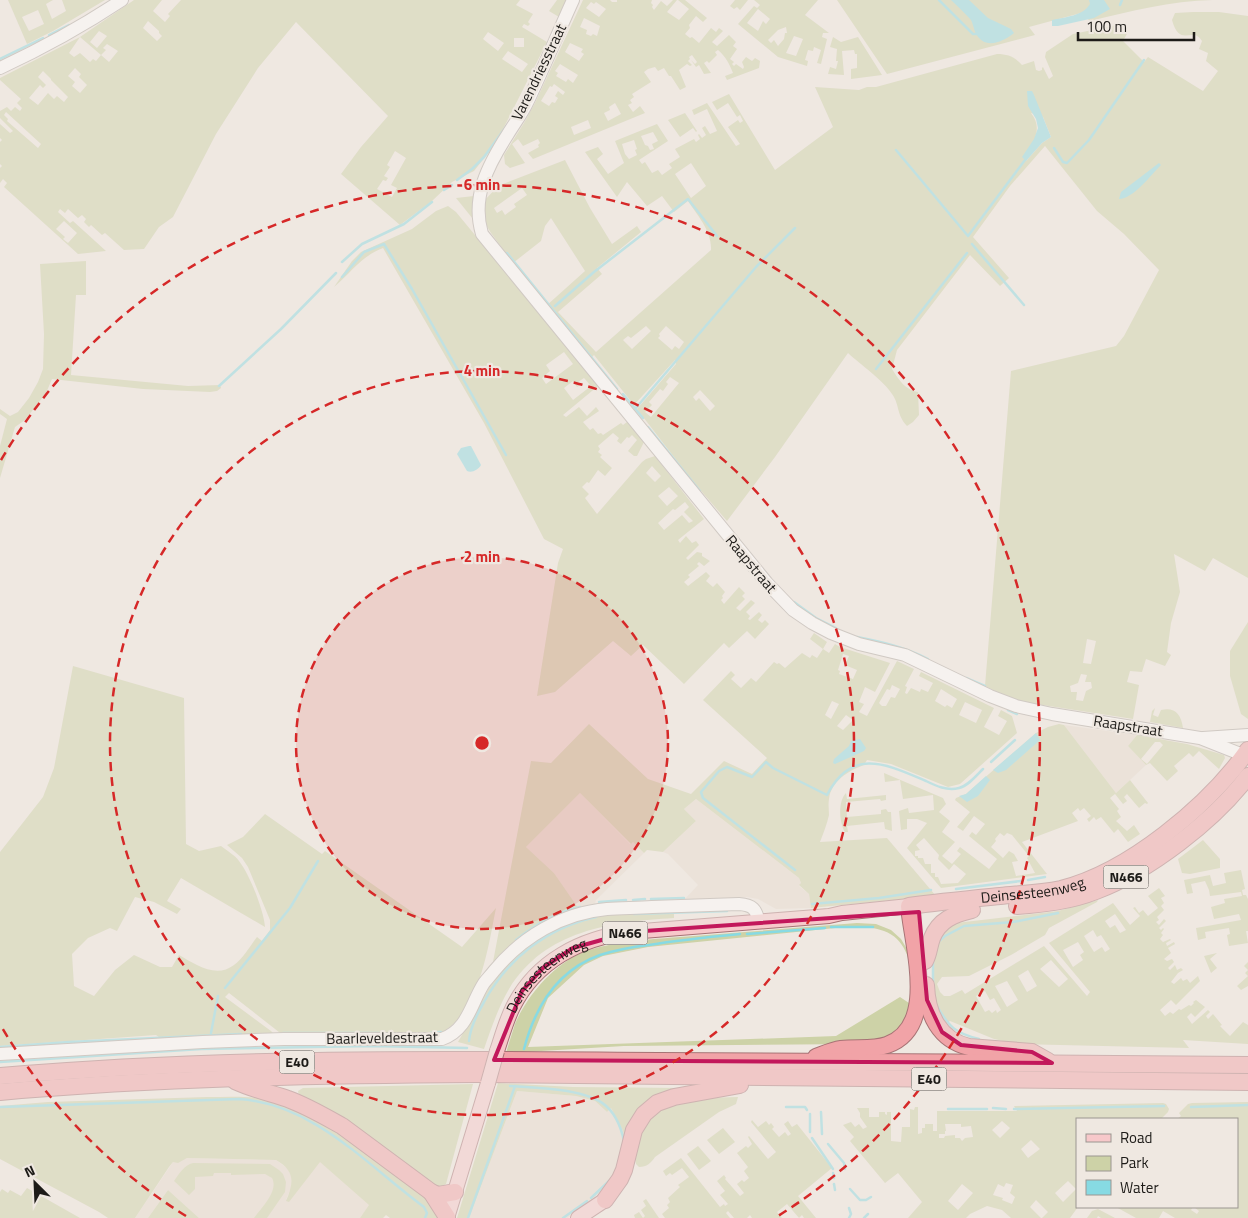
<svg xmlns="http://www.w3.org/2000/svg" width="1248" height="1218" font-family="'Titillium Web',sans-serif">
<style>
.built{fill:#e7dcce}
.green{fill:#cdd2a7;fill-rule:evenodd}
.water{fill:#87dae3}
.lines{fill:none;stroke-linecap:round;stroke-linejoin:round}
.stream{stroke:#87dae3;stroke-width:2.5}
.secondary-casing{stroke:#aca69f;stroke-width:14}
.primary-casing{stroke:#a77375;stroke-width:16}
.highway-casing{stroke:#a77375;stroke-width:18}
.secondary{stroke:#fff;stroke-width:12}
.primary{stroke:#f7c8ca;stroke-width:14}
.highway{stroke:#f1a3a7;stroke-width:16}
.primary-bridge-casing{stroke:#a77375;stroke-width:16;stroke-linecap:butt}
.primary-bridge{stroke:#f7c8ca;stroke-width:14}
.marked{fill:none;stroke:#c2185b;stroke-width:4;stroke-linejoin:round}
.ring{fill:none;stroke:#d62828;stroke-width:2.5;stroke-dasharray:9 6}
.labels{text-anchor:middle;stroke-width:4.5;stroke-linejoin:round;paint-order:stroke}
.shield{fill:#efe8e1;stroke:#5c5854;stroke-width:1}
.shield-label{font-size:14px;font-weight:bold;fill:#1d1b18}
.street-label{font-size:15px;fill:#1d1b18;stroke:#efe8e1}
.centre{fill:#d62828;stroke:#efe8e1;stroke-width:2.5}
.ring-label{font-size:15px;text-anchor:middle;font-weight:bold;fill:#d62828;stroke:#efe8e1;stroke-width:4.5;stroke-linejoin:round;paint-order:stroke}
</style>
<rect width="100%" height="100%" fill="#efe8e1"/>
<g class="built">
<path d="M1064,725l73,10 -9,11 18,19 -30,28z"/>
<path d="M580,793l50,51 3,-2 11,11 -48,47 -1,4 3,2 -19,3 -25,-36 -28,-26z"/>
<path d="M696,799l103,79 2,5 -2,3 10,8 2,14 -35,1 -18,-10 -11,-2 -65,5 16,-17 -30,-31 -5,-2 33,-31 -12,-12z"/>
<path d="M517,1091l59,5 19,5 12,11 4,-4 12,23 3,14 -12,33 -18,18 -28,22h-99z"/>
<path d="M330,1148l49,44 -19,26h-161l-31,-28 -20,28h-13l38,-56 14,-4 89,2 11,8 5,8 -1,12 -5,12z"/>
</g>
<g class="green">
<path d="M8,0h45l-7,4 6,15 14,-8 -4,-11h43l-52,31 -26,13zM38,10l6,14 -15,7 -7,-14z"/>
<path d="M134,0h28l-9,11 12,11 5,-6 -2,-2 13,-14h339l-4,5 17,9 -5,8 2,2 -2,2 -4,-2 -2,3 25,15 -51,101 -22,28 -22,11 -20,19 -32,24 -59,-51 20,-27 27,-31 -92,-94 -38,46 -42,66 -43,83 -14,10 -15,22 -20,1 -19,-17 -3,2 -11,-10 -2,2 -5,-5 2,-3 -4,-4 -4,3 -10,-9 -3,4 -5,-4 -2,3 12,11 3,-2 33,30 -28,3 -74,-67 3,-4 -4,-4 -3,4v-15l2,-2 -2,-2v-22l2,-2 -2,-2v-14l10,9 3,-2 -13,-13v-7l7,-4 4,4 4,-4 5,4 2,-3 -5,-5 4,-4 -21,-19v-2l80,-41zM148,21l11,10v2l3,3 -5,5 -14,-13zM99,31l8,5 -10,12 -7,-6zM488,32l16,11 -6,8 -15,-12zM80,37l21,18 -5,6 -3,-2 -3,3 -10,-9 -6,4 -5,-4zM514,38h10v9h-10zM107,44l11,7 -9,11 -8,-7 5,-5 -3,-2zM508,51l20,13 -6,8 -20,-13zM75,68l6,6 -2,3 8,8 -7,8 -8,-7 3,-4 -7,-6zM43,71l8,8v1l17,17 -4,5 -7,-6 -3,3 -6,-6 -10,12 -9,-7 11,-13 3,3 3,-3 -8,-8zM6,112l35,32 -3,4 -31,-27 1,-2 -4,-4zM395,151l11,7 -15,27 6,3 -5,9 -15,-8 6,-9 3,1 2,-3 -4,-2 6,-9 -3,-2zM64,221l13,12 -9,10 -5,-4 2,-2 -9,-8z"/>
<path d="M557,0h10l-8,17 -10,-6z"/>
<path d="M583,0h27l2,2h5v-2h35l-1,3 2,2 -1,2 2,3 7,-9 6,5 6,-6h4l-10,12 12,8 10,-11 -11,-9h7l22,18 -4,4 -7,-6 -7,9 1,3 -5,6 5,4 2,-1 7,6 12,-15 5,4 3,-4 4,3 -11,11 5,4 12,-11 7,7 -3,4 4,3 -7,10 4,3 -2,2 2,2 2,-2 7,5 1,-2 -2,-5 4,-5 6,4 3,-3 5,3 -1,7 -32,12 -2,-4 8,-3c-4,-10 -7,-16 -15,-23l-3,2 2,3 -8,8 -2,-2 -3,2 7,10 -7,1 -5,-9 -3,2 -5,-7 4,4 2,-2 -5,-7 -3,2 1,2 -2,2 4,4 -2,1 -3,-2 -8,6 7,17 -6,3 -9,-14h-2l-5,-8 -6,3 -3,-4 -7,2 -4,3 7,10 -19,12 2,3 -4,3 2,3 -4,2 5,7 7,-6 5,7 -112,46 -5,-6 11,-6 -1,-2 2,-2 -2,-4 -15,7 -5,-7 -6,5 13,19 -15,5 -5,-4 -1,-9 20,-32 11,-20zM591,2l3,2 2,-2 10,7 -7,8 -13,-9zM584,18l16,8 -3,10 -4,-2 -2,2 -5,-2 1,-4 -7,-3zM570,43l13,6 -2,3 3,2 -5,7 -14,-9zM560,64l18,11 -5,8 -5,-4 -2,3 -10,-6 2,-3 -3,-2zM554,84l11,8 -2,3 -5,-4 -3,5 3,2 -3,5 -3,-1 -3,4 -8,-5 9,-15 2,1zM615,103l6,11 -13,7 -4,-8 6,-3 -1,-3zM588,120l3,8 -17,7 -3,-8z"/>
<path d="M735,0h13l-8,10 -3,-3 -3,2 -4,-3z"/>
<path d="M754,0h64l-13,15 24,18h-6l-1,4 5,2 -6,25 -4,-1 4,-13 -7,-3 -1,4 -5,-1 -3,10 3,1 -1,5 -29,-9 -40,-33 16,-18 3,2 3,-3zM758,9l12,10 -4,5 -3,-3 -5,10 -11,-8zM786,27l1,6h-2l-1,6 -6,7 -4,-6 -3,3 -3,-3 10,-10zM794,36l9,3 -7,17 -10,-3z"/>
<path d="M837,0h376c-43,1 -82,11 -123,21l-9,-8 -52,14 6,8 -148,39z"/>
<path d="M1193,12h26l29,4v562l-35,-20 -8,13 -31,-17 6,38 -9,31 -4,29 4,3 -6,11 -19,-7 -4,13 -12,-1 -3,11 12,3 -6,34 -110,-17 -13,-3 -25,-13 26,-315 105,-25 8,-10 35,-66 -35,-36 -27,-23 -52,-65 -35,40 -37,51 36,41 -9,8 -30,-31 -73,95 -5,19c7,11 13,21 26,23l1,23 -6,7 -6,4c-11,-12 -7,-21 -15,-32 -8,-13 -32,-30 -44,-41l-73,104 -48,64 -37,-43 -53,-69 39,-45 -1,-4 -41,45 -40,-50 -5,5 -43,-54 39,-35 -34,-53 -6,8 -4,15 -28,22 -22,-30 -8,-13 1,-19 14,-15 67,-26 25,48 22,36 25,-18 4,6 -44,36 5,6 -44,38 38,40 115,-102c1,-19 -14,-35 -23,-49l-14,11 -12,-16 -15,10 -20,-24 -10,15 -32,-45 13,-5 5,7 -6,5 11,15 16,-11 -9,-22 42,-17 11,17 -29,19 3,4 3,-2 7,11 6,-3 4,5 10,-7 -3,-4 11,-7 -5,-8 19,-10 2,3 4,-3 -2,-4 1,-1 3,4 4,-3 -4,-7 3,-2 5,8 7,-3 -10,-22 -13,6 -2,-5 15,-7 29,43 4,-2 -12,-17 10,-7 2,3 3,-2 -3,-6 -3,2 -9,-14 -11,7 -5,-8 17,-8 46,76 58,-43 -18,-40 44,3 8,-3h9l121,-33c11,0 18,3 25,11l12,-4 2,9 3,1 3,-1v-2l1,-1 6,12 4,-3 -8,-19 1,-5 27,-18 53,-11 2,9 -5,9 21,21 4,-5 55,34 15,-20 -12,-10 2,-8 -9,-4 3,-8c-9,-16 -22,8 -30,-21l3,-7zM1031,113l12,4 8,20 -9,6 -16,18c6,-17 18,-32 5,-48zM653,132l5,9 -6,3 2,5 -4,1 -2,-4 -3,-1 -4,-9zM634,140l3,9 -2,1 2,5 -8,4 -4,-5 -3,-10zM691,163l15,23 -15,12 -16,-24zM522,188l5,7 -13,9 2,3 -11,8 -3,-5 -5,3 -3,-5zM646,326l5,5 -19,18 -9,-9 5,-4 3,2zM666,326l18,16 -5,7 -4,-3 -3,4 -14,-12 2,-2 -1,-2zM670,377l9,6 -28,34 -6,-5 7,-7 -3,-3 11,-13 3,2 5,-7 -2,-2zM700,390l15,16 -5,5 -11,-13 -3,3 -3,-4zM1087,639l9,2 -5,23 -8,-1zM1081,674l6,1 -2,7h6l1,6 -6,3 -3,10 -7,-1 1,-8h-6l-1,-6 8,-3z"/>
<path d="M833,37l8,5 17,-5 24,38 -31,4v-10l6,-1v-14h-2l-1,-4 -12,1 2,24 -16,-1 2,-7 6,2 2,-8h-2l1,-12 -7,-2z"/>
<path d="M685,113l12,18 -1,1 -3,-4 -13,9 -12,-17z"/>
<path d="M474,196l-1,23 -17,-21z"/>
<path d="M448,206l8,6 28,34 114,140 -35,29 3,2 13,-10 8,9 9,-9 3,4 -16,11 7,8 3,-2 5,6 3,-1 2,2 18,-12 2,2 4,-3 17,20 -7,14h-3l-6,-5 9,-11 -5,-5 -3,3 -2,-1 -6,7 -4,-3 2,-3 -6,-5 -15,13 2,3 -2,3 4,3 -2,2 12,11 -7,8 -7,-6 -9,13 -2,-1 -5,5 7,7 -4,4 12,16 45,-52 4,-3 9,-3 49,63 -26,21 2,3 6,-7 6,7 4,-2 3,4 -13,13 2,2 9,-8 5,1v3l8,5 -6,5 -5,-4 -2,2 2,2 -11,9 2,2 -6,5 4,4 18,-14 4,4 -4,5 7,6 4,-4 8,9 -3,4 1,2 -2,2 3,4 15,-17 6,6 -3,3 3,3 -9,9 4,3 11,-11 4,3 -9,9 4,4 -2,3 2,1 9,-8 3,3 -4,5 4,3 3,-3 4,4 -14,15 -8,-8 -18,17 -5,-5 -40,41 -41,-39 -12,11 -18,-15 -58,51 -18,4 21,-133 5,-14 -19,-10 -60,-116 -101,-175c-23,9 -31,24 -49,39l18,-26 9,-9 51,-23 24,-18zM564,352l9,12 -27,20 -4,-6 8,-7 -4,-6zM584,378l7,8 -18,14 -9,-12 9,-7 4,6 3,-2 -2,-3zM652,466l9,10 -6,6 -9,-9zM669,487l9,9 -11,10 -9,-10zM685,502l4,5 -5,5 9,9 -4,2 -7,-8 -18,15 -6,-7 15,-14 2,1z"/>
<path d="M86,261v34h-10l-5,80 117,11 32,-1 1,3 -4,3 -7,1 -67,-3 -91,-10 -6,14 -21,27 -10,7 -15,51v-32l7,-27 -7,-5v-5l10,7 8,-4 11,-14 9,-16 5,-13 1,-35 -4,-70z"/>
<path d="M1248,622v97l-7,-5 -11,-38v-25z"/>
<path d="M814,633l13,9 -4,7 6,4 6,-9 5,3 50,16 -15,29 -10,-5 -6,15 5,2 -5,8 8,4 30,-55 17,8 -9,17 2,1 -2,6 2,1 4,-6 9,4 1,-3 7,3 5,-9 -14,-7 2,-4 73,36 -10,19 15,8 8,-14 -9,-5 3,-6 11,6 5,17 -57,51 -12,3 -57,-23 -24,-4 -3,5c-16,6 -33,16 -35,34 -1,6 0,11 0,16 -2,9 -6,19 -9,27l67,-4 49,58 -125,12 -2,-14 -10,-9 2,-2 -2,-5 -103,-79 -12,10 12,12 -33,31 -16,-2 -3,3 -11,-11 -2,2 -51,-51 -54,54 28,26 25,36 -86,53 38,-201 20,2 38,-39 59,55 43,15 33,-33 28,13 15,-16 -64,-58 28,-29 4,4 -4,4 10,9 10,-10 5,4 18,-20 3,2 2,-1 6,5 17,-15 8,5 2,-3 5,3 6,-9 -13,-10zM843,654l6,2 -4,9 12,5 -4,9 -14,-5 1,-3 -2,-1zM892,685l8,4 -5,9 -4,-1 -5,9h-4l-3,-3 8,-14 3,1zM941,689l16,10 -5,9 -5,-3 -2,2 -10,-6zM832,701l7,3 -8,15 -6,-4zM965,702l17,8 -6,13 -17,-8zM846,715l7,5 -10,10 -6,-4z"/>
<path d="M73,666l111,32 2,146 13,7 22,-5c6,5 14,9 18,15 11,14 25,50 26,66l-84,-49 -14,23 14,8 -4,5 -23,-12 -19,-5 -18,34 -7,-3 -22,10 -16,16 2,32 20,10 21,-26 19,-15 26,12h12l7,-12c16,9 37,24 55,10 9,-6 16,-19 23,-28l5,4 8,-11v-10l-22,-53 -6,-9 -15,-13 16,-8 22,-23 57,40 3,-3 137,96 34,-39c-8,40 -17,107 -57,126l-155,2 -55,-43 -4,4 46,34 6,6 -114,3 -7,-5 -156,11v-194l43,-55 11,-29z"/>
<path d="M1155,708l-2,7 5,2 3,-7c14,-3 20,4 22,18l-33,-6 2,-11z"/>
<path d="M1059,724l5,1 52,68 14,-13 18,23 -1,1 -2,-1 -6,5 -12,-14 -3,3 3,4 -4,3 -8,-10 -5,4 9,11 -2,2 4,6 -5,4 11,10 7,-6 6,9 -12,8 -10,-13 -4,4 -13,-16 -5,3 -2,-3 -5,5 -2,-3 4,-3 -7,-8 -4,3 -2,-3 -6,5 6,8 -56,21 25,32 -106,14 -34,-40 20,-25 -10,-4h-10v10l-6,1 -2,-19 9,-3 1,5 25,-3 -1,-15 -30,4 -3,-19 -15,2 -1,-9 59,25 3,6 -7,8 11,9 -8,11 13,10 -13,14 10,8 9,-10 -4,-3 3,-4 29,22 8,-10 -28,-23 3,-4 4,3 9,-11 -11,-8 -11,15 -6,-4 13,-15 -15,-12 1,-2 10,-4 70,-61 12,-6zM1000,833l4,3 3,-3 5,2 17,21 -2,2 8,15 -19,3 -4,-14 6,-1 -4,-7 -5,-3 -6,7 -12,-11 5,-6 -1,-2zM924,838l15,17 -1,4 11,11 5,-6 12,10 -8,9 -17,1 -3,-7h-3v-4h-4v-9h-6l-2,-6h-5v-2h-3v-5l5,-1 -4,-5z"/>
<path d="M1137,735l50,9 37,11 1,3 -6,11 -20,-18 -6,6 -4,-4 -15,13 4,5 -11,10 -17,-18 -4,2 -18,-19zM1155,742h5l3,3 -16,19 -6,-5z"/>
<path d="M846,793l1,6 39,-4v5l-5,1 -1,-2 -34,3 1,15 34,-3v-4l5,-1 2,3h3l1,19 -7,-2 -1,-7 -37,4 1,6h-3c-6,-10 -7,-31 1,-39z"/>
<path d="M1203,840l17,19v9l-30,6 -8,-1 -4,-14z"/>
<path d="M1241,870l4,19 -3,1 1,5h3l2,4v32h-2l2,12 -19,3 -2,-11 3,-1 -1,-6 -24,4 1,6 -8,2 -2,-12 45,-8 -2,-6 -25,5 -3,-12 14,-4 -1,-4 18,-3 -1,-4 -31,4 -1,-6 -4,-9 -14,3 2,9 -6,1 -3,-14 26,-5 3,11 13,-3 -2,-10z"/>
<path d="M1159,888l6,8 -4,2 3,5 -3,3 3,4 -7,7 2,3 -3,2 3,3 5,-6 2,2 -7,7 2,2 2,-2 1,1 -3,4 2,2 -3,4 3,3 7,-3 1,1 -5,3 1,3 7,-4 1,2 -7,4 3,5 -7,6 3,2 5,-2 2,3 -6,6 2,2 5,-5 2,5 4,-2 2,2 -5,3 -7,9 3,2 7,-6 2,3 4,-2 3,4 8,-7 2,5 -24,24 -5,-5 -11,10 5,6 5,-4 3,2 6,-5 2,1 8,-5 2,1 3,-3 -1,-1 3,-2 9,7 -10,10 -4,-4 -4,4 5,7 16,-14 2,2 -4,4 2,3 5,-5 9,11 -2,1 10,10 13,-14 5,3v19l-65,-4 6,8 -172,-4 -23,-5 -44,-18 -5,4 -9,-16 -4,-27 1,-35 11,-18 12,-6 102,-12 40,-11 -1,2 -48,26 -4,7 -34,20 -42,21 -27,1 -5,7 3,8 4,4h6l12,-6 3,4 79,-48 43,50 3,-4 -41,-49 64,-40 17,22 10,-9 -7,-8 2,-1 4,6 4,-3 5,6 10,-8 -10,-12zM1115,914l11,16 -6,3 -5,-8 -5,3 -5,-7zM1093,930l4,7 4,-2 9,14 -5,3 -3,-5 -8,5 -10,-16zM1078,942l6,10 -4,3 3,5 -10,7 -10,-17zM1051,960l17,19 -9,8 -19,-18zM1028,970l9,16 -10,6 -9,-16zM1007,981l11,19 -11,7 -12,-21zM985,991l5,9 4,-2 7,12 -4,3 -1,-3 -4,3 -3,-3 -4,2 -9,-16z"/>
<path d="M674,911v7c-63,4 -129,12 -165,71 -11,19 -18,40 -25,60l-26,-7 37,-65 29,-30 39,-24 41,-10z"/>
<path d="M857,923l19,1 15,6 10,9 10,17 2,53 -18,28 -32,7 -239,2 -118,7c3,-10 6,-20 9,-29 11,-26 34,-54 60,-68 31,-16 83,-17 119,-20 54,-4 108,-9 163,-13zM845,927c13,0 27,-1 39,4 28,10 31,48 25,72l-9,-6 -64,39 -308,11 20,-49 36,-33 19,-9 45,-9z"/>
<path d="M1217,953l-7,6 7,9 -6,5 -7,-17z"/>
<path d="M1248,962v24l-7,4 -4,-4 11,-10 -3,-3 3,-3 -4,-4z"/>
<path d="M498,1083l75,4 110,1 -24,9 -33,48 -3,-14 -12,-23 -4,4 -12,-11 -19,-5 -59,-5 -48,127h-12z"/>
<path d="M473,1084l-27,100 -6,3 -7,-2 -134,-88 -1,-6 5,-3z"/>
<path d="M207,1097c16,0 34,-1 50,1 67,11 122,63 175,102l7,11 -2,7h-47l-4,-3 -3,3h-23l9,-13 -49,-43 -31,40 -3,-1c8,-19 9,-30 -10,-41l-89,-2 -9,5 -5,-1 -4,5 -34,51h-27l-9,-6 -99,-53v-53l48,-4z"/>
<path d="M738,1097l-2,7 -17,8 -64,45c-4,6 -8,10 -16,10l-3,-3 -2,-10 5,-25 16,-19 49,-12z"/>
<path d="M1248,1102v116h-73l-12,-7 -4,7h-23l-20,-11h77l-2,3 6,4 2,-3 -5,-4h43v-88h-60l4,-3 -2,-3 9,-9 4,-1z"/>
<path d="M1163,1103l3,1 3,5 -1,3 -7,7h-84v88h1l-8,11h-28l6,-6 -12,-12 -6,7 11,11h-30l-9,-8 -15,-4 -17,8 -4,4h-58l14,-16 -24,-29 -13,10 -35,-42 4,-4 -11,-12 8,-3 4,5 4,-3 4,5 4,-2 -7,-10v-4l-3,-5h12v9h10v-5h6v2l2,1v-3h4v29l10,1 1,-15h8v-18l4,1 1,-3h3v27l4,-1v-5h3v-4h8v7h4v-20h80l-3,-5zM1002,1121l8,7 -10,10 -8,-8zM945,1124h16v3l10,-1 2,11 -8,1 -3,3 -2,-3h-5v-3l-10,1 -1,2h-5v-4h6v-3h1zM1031,1140l9,9 -12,9 -7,-9zM1068,1181l8,8 -13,13 -8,-9zM1006,1183l7,2 -3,8 5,4 -3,7 -10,-4 1,-2 -10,-3 5,-11 6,3zM962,1184l11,9 -15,17 -10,-9z"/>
<path d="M752,1120l6,7 8,-6 3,4 2,-2 3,4 -2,2 7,8 6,-5 3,4 3,-2 -7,-10 4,-3 4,6 5,-3 35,44 -34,28 18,22h-12l-2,-3 -3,3 -12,-14 -10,8 5,6h-30l-2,-3 -3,3h-13l-6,-7 -2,2 4,5h-65l-3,-4 7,-6 -2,-3 3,-3 -2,-4 12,-11 -2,-2 11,-8 -7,-9 -10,7 -2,-2 -4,3 -3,-5 18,-13 39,49 4,-3 1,2 3,-2 -8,-9 5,-4 -8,-10 7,-6 2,3 -1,1 15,17 4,-3 -7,-9 5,-4 2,2 5,-4 -5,-7 4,-4 -11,-14 9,-7 2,2 4,-4 -4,-7 1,-1 19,23 8,-7 -25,-30z"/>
<path d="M723,1128l12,14 -16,12 -12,-14z"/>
<path d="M698,1146l13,15 -12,9 -12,-16z"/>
<path d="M193,1163l77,1 9,6 4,4 3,8 -1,10 -18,26h-13c7,-10 25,-27 18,-40l-7,-4 -34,1v-2h-17l-1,3 -18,1v12l-6,6 -15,-14c5,-7 10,-16 19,-18z"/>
<path d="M27,1188l53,30h-80v-26l2,-3 6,4 2,-3 11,6z"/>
<path d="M168,1190l31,28h-51z"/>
<path d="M646,1199l13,19h-24l-1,-3 5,-3 4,6 2,-2 -4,-6 5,-4 -3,-5z"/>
<path d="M1098,1209l17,9h-14l-3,-2 -1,2h-10l5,-7z"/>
</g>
<g class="water">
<path d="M951,0h18l19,18 23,11 3,4c-8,7 -26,16 -35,5 -5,-5 -5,-12 -8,-18 -6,-7 -13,-13 -20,-20z"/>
<path d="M1089,0h15l6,9 -16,9 -36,8h-6v-6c13,-3 31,-4 38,-16z"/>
<path d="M1027,91h5l2,4 17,42 -9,6 -16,18 -4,-4 12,-18 4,-11 -2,-9 -8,-13z"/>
<path d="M1159,163l2,2c-10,10 -28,34 -42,34l2,-7z"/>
<path d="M469,446h2l10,19c-3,5 -9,8 -14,6l-10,-17 4,-6z"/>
<path d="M1036,733l4,7 -34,30 -8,3 -5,-3z"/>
<path d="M860,739l6,9 -2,3 -29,13 -2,-1 1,-4 15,-13 2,-5z"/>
<path d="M986,776l4,4 -12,16 -11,6 -8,-6 7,-2z"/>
</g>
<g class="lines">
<g class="stream">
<path d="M939,0l34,34h3"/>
<path d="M1120,5l2,-5"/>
<path d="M49,35l20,-10"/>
<path d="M0,59l43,-21"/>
<path d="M1054,148l9,14 4,1 22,-23 55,-80"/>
<path d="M896,150l72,86 57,-76"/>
<path d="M457,180l15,-11 12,-12 24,-33"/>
<path d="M444,190l8,-5"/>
<path d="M972,244l52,61"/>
<path d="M507,253l110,136"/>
<path d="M342,262l20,-18 42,-20 28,-22"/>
<path d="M342,277l22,-25 20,-8 28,45 94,166"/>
<path d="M555,306l39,-34 94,-73 29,37"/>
<path d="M876,369l91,-116"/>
<path d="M219,386l62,-57 55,-56"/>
<path d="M623,394l20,24"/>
<path d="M635,409l121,-142 39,-39"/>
<path d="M648,427l52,64"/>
<path d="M794,602l22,16 20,10"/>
<path d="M857,637c25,5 48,10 71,22"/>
<path d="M966,678l19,8"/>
<path d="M1008,710l9,4"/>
<path d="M991,762l24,-22"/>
<path d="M795,870l-92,-72 -2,-6 18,-21 8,-4 25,10 14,-15 7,6 54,27c25,-48 59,-31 99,-14 10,5 21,10 33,7 9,-2 17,-12 24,-19"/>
<path d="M1028,880l17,-3"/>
<path d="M956,889l65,-8"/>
<path d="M651,899l33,-1"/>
<path d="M633,900l12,-1"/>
<path d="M599,902l27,-2"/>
<path d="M812,904l67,-6 52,-8"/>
<path d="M634,914l93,-3"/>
<path d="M831,927h42"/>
<path d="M747,934l78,-6"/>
<path d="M516,940c19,-15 40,-28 64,-33"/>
<path d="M938,942l7,-6 19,-10 49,-4 45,-9"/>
<path d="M933,962v22"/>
<path d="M225,988l65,-80 28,-47"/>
<path d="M937,1006c12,21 18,27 42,33"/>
<path d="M211,1033l7,-37"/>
<path d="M283,1033h96"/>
<path d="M430,1033l11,-1"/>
<path d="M469,1041c1,-13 8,-27 15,-39 24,-44 63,-74 112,-85"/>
<path d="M0,1047l69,-5 172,-8"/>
<path d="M524,1049c11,-42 34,-79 76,-94 16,-5 32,-8 49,-10 30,-5 60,-8 91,-11"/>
<path d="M0,1062l201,-13 172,-3 94,2"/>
<path d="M510,1086c17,1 34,2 50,4 36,5 56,13 64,51"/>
<path d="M0,1107l239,-8c75,5 128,66 185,108l3,6 -2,5"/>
<path d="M786,1107h19l2,3"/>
<path d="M1191,1107l57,-2"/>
<path d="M993,1108l13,1"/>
<path d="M948,1109h39"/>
<path d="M1014,1109l150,-3"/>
<path d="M821,1112l1,22"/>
<path d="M810,1114v18"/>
<path d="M812,1138l21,31"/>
<path d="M828,1144l16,19 1,6"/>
<path d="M833,1173l1,5"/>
<path d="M834,1184l1,6"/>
<path d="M850,1189l10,11h6l5,-3"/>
<path d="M591,1198l18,-17"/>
<path d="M468,1218l47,-132"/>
<path d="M563,1218l24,-17"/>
<path d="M849,1218l2,-4 -2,-6"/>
<path d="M864,1218l4,-4"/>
</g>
<defs>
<g id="secondary">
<path d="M573,0c-16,35 -30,70 -47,105 -5,10 -12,19 -18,29 -20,31 -37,63 -26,100l285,349 26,27 19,13 19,10 28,11 46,11 85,41 26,10 36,8 148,24 48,19"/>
<path d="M0,68c43,-20 83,-42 122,-68"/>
<path d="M1203,738l45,-3"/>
<path d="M0,1054l203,-12 81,-3h158c26,-9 29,-36 42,-56 3,-4 7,-8 10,-12 28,-34 68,-58 113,-62 15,-1 30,-1 45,-2 29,-1 58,-2 87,-3 14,1 17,5 20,18"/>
</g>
<g id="primary">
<path id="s1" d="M497,1051c5,-15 9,-30 16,-44 23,-46 68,-69 117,-75l199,-16 13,-3 67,-7"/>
<path d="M447,1218l41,-135"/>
<path d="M578,1218l27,-18"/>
</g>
<g id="highway">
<path d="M1017,906c27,-2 54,-5 79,-15 53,-20 118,-70 152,-115"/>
<path d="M925,961c4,-7 4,-15 7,-23 7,-18 22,-24 40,-28"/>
<path d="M926,985c1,29 13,55 43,62l63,5 16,9"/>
<path id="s2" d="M816,1057c8,-3 17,-7 25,-8 15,-2 32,1 46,-4 52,-18 25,-101 22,-139 30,-4 61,-7 91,-10 20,-2 41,-3 61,-7 68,-17 147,-83 187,-139"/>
<path d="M0,1076c219,-19 439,-17 658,-15 197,1 393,2 590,4"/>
<path d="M235,1081c17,8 35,12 53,18 19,7 36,17 54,27l89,66 7,3 17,-3"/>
<path d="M0,1092c158,-14 318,-17 477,-18l771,8"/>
<path d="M431,1192l16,25"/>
<path d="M605,1200l15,-21 4,-9 10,-40 10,-16 13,-11 17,-6 66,-12"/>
</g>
</defs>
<use href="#secondary" class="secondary-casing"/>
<use href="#primary" class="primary-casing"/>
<use href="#highway" class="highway-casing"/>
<use href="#secondary" class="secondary"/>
<use href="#primary" class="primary"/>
<use href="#highway" class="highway"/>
<defs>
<path id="primary-bridge" d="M488,1083l9,-32"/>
</defs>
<use href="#primary-bridge" class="primary-bridge-casing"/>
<use href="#primary-bridge" class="primary-bridge"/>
</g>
<path d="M0 0H1248V1218H0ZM919,912l8,88 15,32 19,13 71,7 20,11 -558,-3 28,-69 22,-24 29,-19 57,-16z" fill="#efe8e1" fill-opacity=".55" fill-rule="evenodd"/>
<path class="marked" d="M919,912l8,88 15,32 19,13 71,7 20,11 -558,-3 28,-69 22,-24 29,-19 57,-16z"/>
<circle cx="482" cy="743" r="186" fill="#d62828" fill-opacity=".12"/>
<g class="ring">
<circle cx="482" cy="743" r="186"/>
<circle cx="482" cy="743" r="372"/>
<path d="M186 1216A558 558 0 0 1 1 1026M1 460A558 558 0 1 1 778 1216"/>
</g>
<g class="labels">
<g class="shield">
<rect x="1103.5" y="865.5" width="45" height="23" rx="4"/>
<rect x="602.5" y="921.5" width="45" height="23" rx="4"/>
<rect x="279.5" y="1050.5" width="35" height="23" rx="4"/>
<rect x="911.5" y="1067.5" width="35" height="23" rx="4"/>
</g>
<g class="shield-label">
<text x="1126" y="882">N466</text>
<text x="625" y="938">N466</text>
<text x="297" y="1067">E40</text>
<text x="929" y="1084">E40</text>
</g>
<g class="street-label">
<text transform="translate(539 72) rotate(-64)" y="5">Varendriesstraat</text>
<text transform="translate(751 564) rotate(50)" y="5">Raapstraat</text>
<text transform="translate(1128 726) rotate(9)" y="5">Raapstraat</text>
<text dy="5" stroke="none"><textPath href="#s2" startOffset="350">Deinsesteenweg</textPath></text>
<text dy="5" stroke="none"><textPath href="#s1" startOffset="94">Deinsesteenweg</textPath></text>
<text transform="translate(382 1038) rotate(-1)" y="5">Baarleveldestraat</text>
</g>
</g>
<circle cx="482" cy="743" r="8" class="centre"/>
<g class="ring-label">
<text x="482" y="190">6 min</text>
<text x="482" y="376">4 min</text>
<text x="482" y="562">2 min</text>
</g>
<rect x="1076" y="1118" width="162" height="90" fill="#efe8e1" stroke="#9b9691"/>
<rect x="1086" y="1134" width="25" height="8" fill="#f7c8ca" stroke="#9b9691"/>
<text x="1120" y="1143" font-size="15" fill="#1d1b18">Road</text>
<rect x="1086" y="1156" width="25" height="15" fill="#cdd2a7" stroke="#9b9691"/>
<text x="1120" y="1168" font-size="15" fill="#1d1b18">Park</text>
<rect x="1086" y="1180" width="25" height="15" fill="#87dae3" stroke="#9b9691"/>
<text x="1120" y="1193" font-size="15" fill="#1d1b18">Water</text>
<g transform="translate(35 1183) rotate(336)" stroke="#efe8e1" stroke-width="4" paint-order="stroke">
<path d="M0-4L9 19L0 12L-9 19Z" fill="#1d1b18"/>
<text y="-8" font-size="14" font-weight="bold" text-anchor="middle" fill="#1d1b18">N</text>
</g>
<path d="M1078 32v8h116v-8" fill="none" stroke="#1d1b18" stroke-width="2.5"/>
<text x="1086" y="32" font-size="15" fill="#1d1b18" stroke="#efe8e1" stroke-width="4" paint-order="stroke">100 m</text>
</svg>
